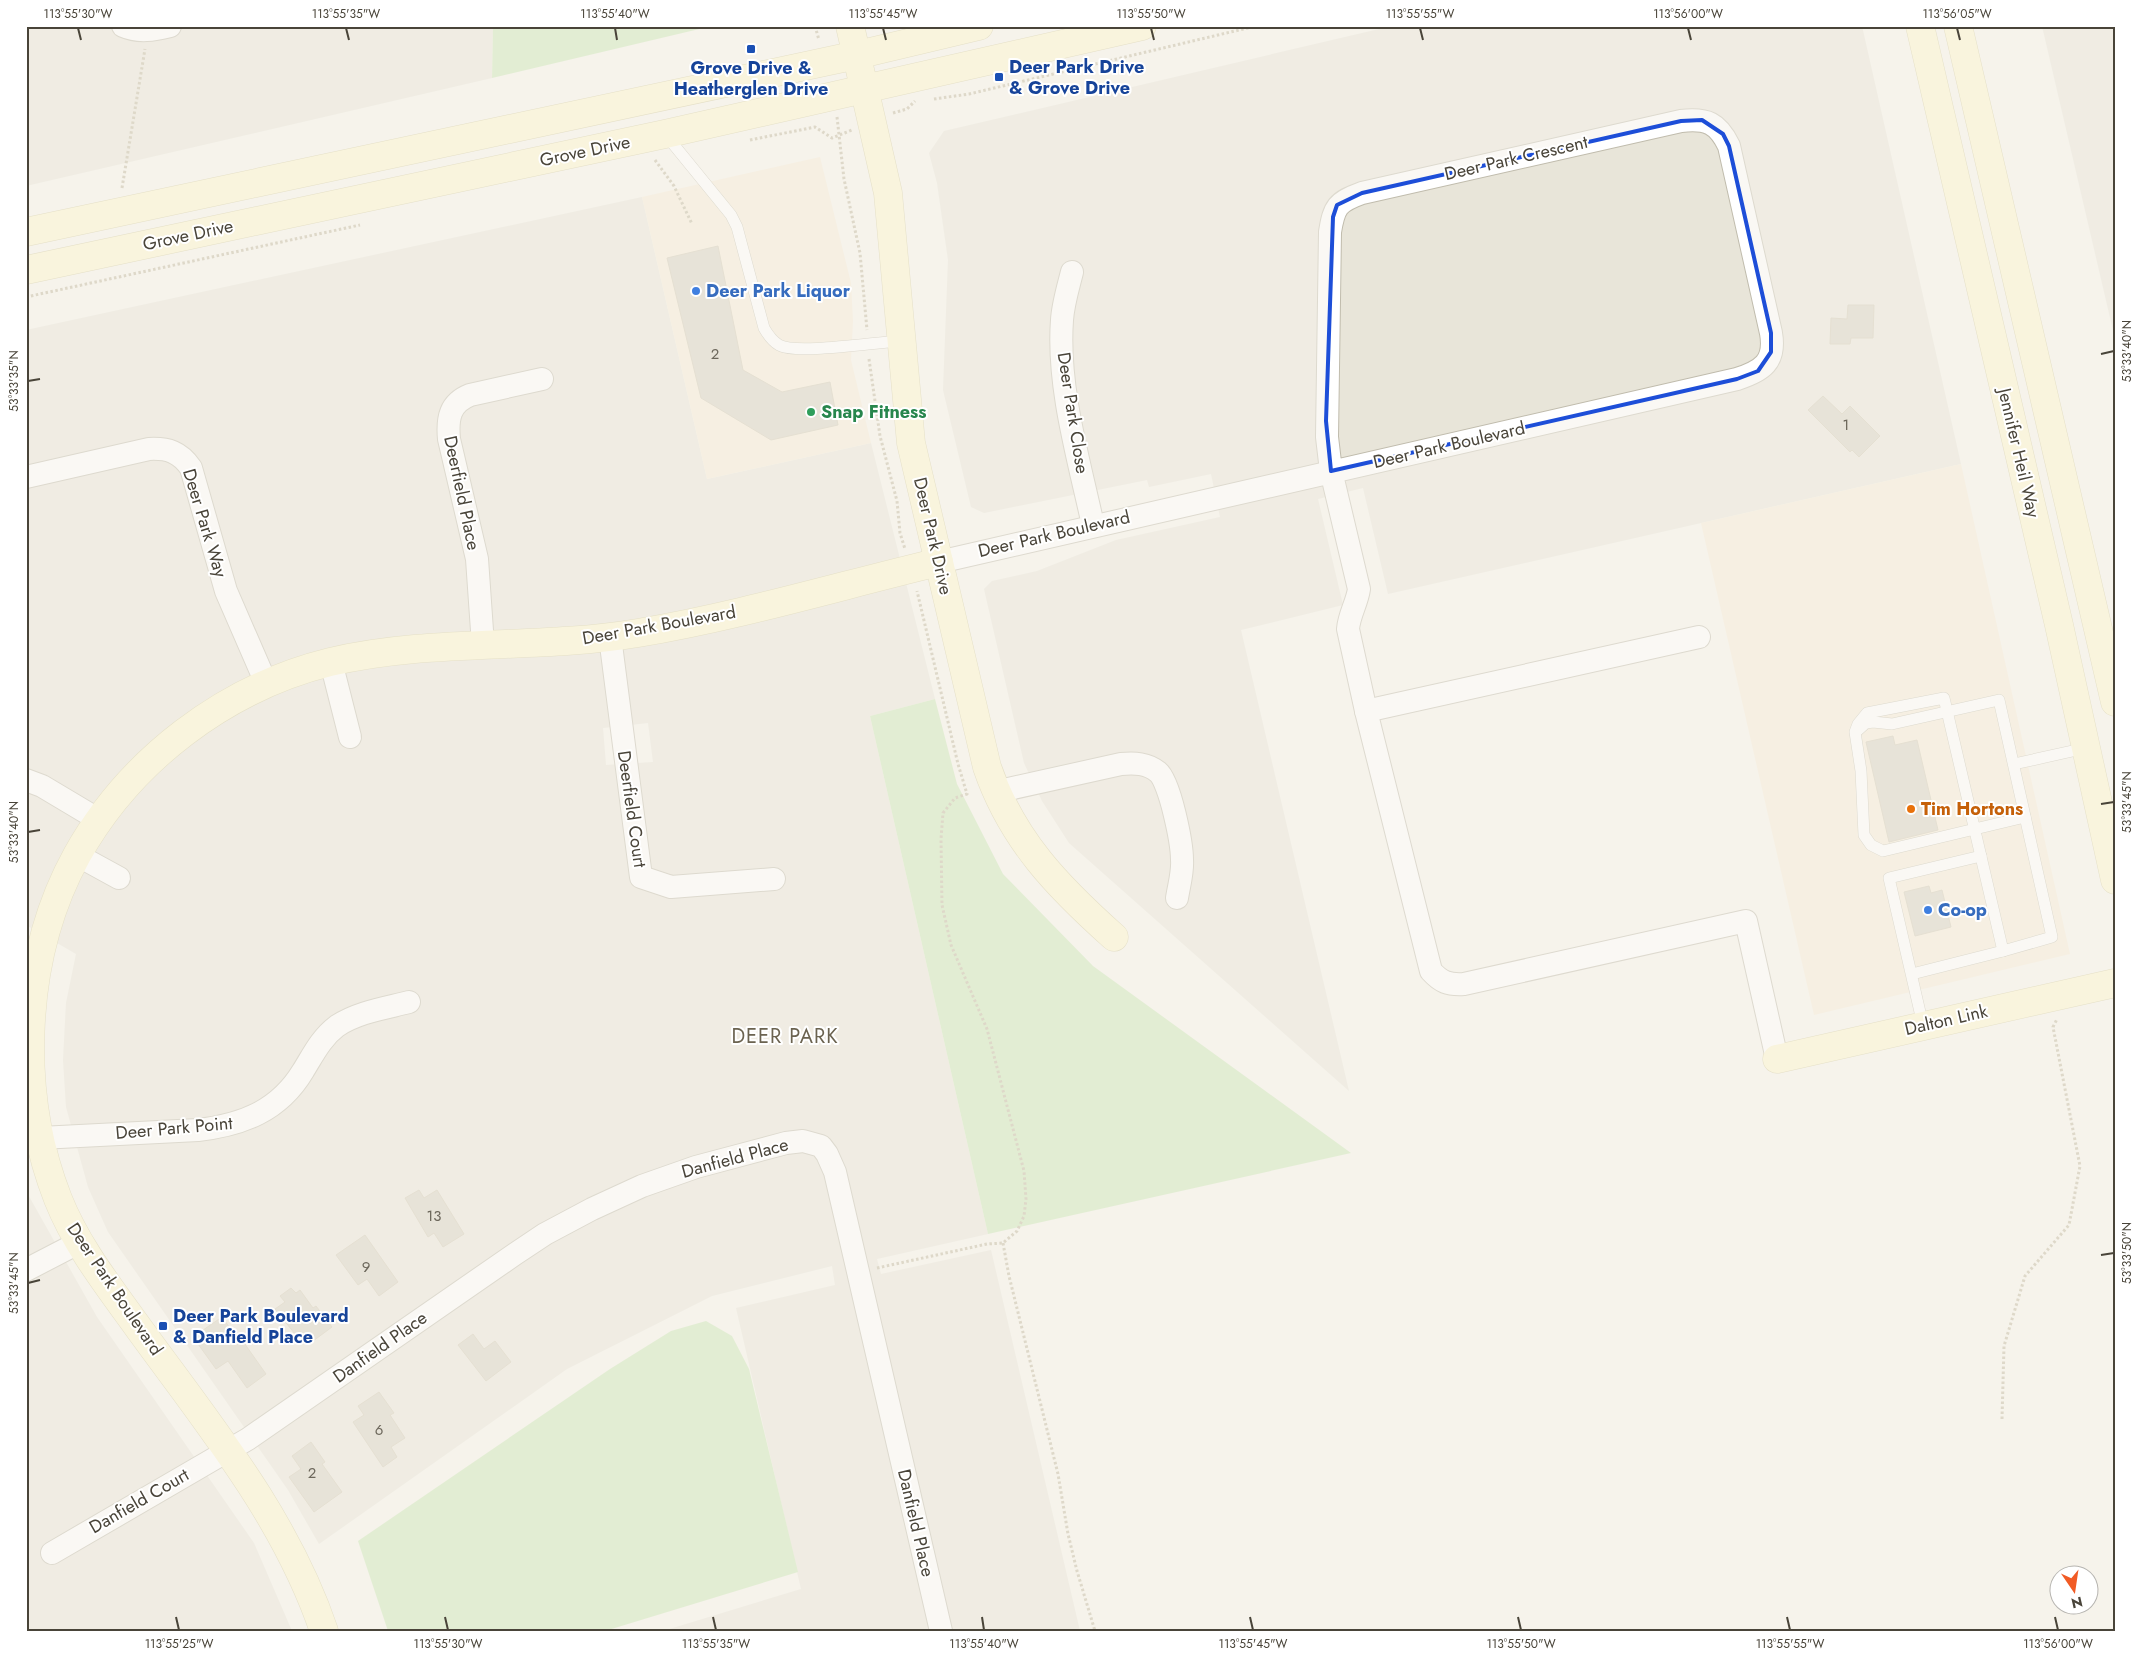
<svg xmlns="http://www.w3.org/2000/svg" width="2141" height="1657" font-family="Jost,sans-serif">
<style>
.residential{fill:#e8e5d9;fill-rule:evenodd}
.commercial{fill:#f5ecd7}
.green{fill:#cbe7b6}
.building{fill:#d6d0c0;stroke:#d0c9b4}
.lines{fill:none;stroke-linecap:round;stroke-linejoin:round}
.lane-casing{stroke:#c0bcad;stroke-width:12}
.street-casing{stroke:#c0bcad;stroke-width:24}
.secondary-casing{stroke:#d2ca9c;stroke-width:29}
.path{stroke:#c1b99f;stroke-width:3;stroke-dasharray:2.5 2.5;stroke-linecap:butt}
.lane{stroke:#fff;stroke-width:11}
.street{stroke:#fff;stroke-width:22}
.secondary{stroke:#fcf6cd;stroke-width:28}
.marked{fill:none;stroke:#1d4ed8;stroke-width:4;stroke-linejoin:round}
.ticks{fill:none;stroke:#494439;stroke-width:2}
.transit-dot{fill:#1a4fb4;stroke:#fff;stroke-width:2}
.shop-dot{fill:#3f7fe0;stroke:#fff;stroke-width:2}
.leisure-dot{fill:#2e9e5b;stroke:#fff;stroke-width:2}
.food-dot{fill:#e8710a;stroke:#fff;stroke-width:2}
.labels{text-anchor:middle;stroke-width:4;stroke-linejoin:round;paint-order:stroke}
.number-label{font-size:15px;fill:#6c675b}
.transit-label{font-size:18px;font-weight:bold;fill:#164399;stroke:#fff;text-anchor:start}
.street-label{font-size:18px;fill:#494439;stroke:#fff}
.shop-label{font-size:18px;font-weight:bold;fill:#366cbe;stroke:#fff;text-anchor:start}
.leisure-label{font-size:18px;font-weight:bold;fill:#27864d;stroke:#fff;text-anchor:start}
.food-label{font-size:18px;font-weight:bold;fill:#c56008;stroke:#fff;text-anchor:start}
.quarter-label{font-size:20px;letter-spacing:1px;fill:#6b6350;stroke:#fff}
.neatline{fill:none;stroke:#494439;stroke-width:2}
.ticks-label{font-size:12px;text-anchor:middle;fill:#494439}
</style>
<rect width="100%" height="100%" fill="#f5f3eb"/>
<g class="residential">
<path d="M26,26h467l-1,52 -466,108z"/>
<path d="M1392,26h470l99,438 -573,130 -25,-106 -45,11 25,106 -102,25 108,461 -280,-248 -27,-42 -18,-38 -40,-174 8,-8 45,-10 79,-31 104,-23 -9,-43 -62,13 -2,-7 -163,33 -13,-6 -28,-117 5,-130 -11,-77 -8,-30 15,-22z"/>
<path d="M2042,26h73v313z"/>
<path d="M642,197l65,282 164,-36 64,256 -65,17 118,518 -111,25 4,15 110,-24 89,381h-417l138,-42 -65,-281 99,-23 -3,-19 -120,30 -145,73 -248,175 -31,-54 -180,-258 -20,-45 -22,-80 -3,-47 3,-57 10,-49 -50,-29v-595zM648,723l5,39 -47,3 -3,-37z"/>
<path d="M26,1191l71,126 157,226 38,88h-266z"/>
</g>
<g class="commercial">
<path d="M820,157l31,126 2,38 -2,39 20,83 -164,36 -65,-282z"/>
<path d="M1961,464l109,490 -256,61 -113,-492z"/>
</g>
<g class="green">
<path d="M493,26h219l-220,52z"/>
<path d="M935,699l22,85 46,90 90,92 258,187 -363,81 -118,-518z"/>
<path d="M706,1321l26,15 17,33 49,203 -193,59h-217l-30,-90 252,-172 61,-38z"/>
</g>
<g class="building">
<path d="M718,246l25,124 39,22 48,-10 8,43 -67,15 -70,-42 -34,-140z"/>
<path d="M1848,305h26l-1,33h-22l-1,6h-20l1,-26 16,1z"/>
<path d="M1823,396l19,18 8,-8 30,30 -21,21 -7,-7 -2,2 -42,-42z"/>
<path d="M1893,736l2,9 22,-5 21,90 -49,12 -23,-100z"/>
<path d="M1929,886l2,7 11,-3 9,37 -36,9 -11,-44z"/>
<path d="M419,1190l5,8 13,-8 27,44 -21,13 -9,-14 -6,4 -23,-39z"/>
<path d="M365,1235l33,47 -19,14 -12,-17 -9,6 -22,-30z"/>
<path d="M291,1288l5,5 4,-3 13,18 3,-2 16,21 -23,17 -9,-13 -5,3 -20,-25 10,-7 -5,-6z"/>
<path d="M222,1317l18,25 2,-2 24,34 -19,14 -19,-27 -12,8 -23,-32z"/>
<path d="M473,1334l11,15 11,-8 16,21 -25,19 -28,-36z"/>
<path d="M379,1392l15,21 -4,2 15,23 -14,9 6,10 -14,10 -30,-45 11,-7 -6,-9z"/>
<path d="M311,1442l14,20 -3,2 20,28 -28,20 -25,-35 12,-8 -9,-13z"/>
</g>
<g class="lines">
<defs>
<g id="lane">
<path d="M665,134l66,81 6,12 27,101c4,7 8,13 15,17 17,10 97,-3 122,-4"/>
<path d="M1857,731l9,-8 7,-1 19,2 107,-24 53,237 -49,14 -91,23"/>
<path d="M2014,764l72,-16"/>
<path d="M2003,951l-59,-253 -77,15 -9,11 -3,8 6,39 3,64 7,10 12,6 142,-34"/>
<path d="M1923,1025l-34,-147 92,-22"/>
</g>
<g id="street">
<path d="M123,26c16,7 31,4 47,0"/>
<path d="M1072,272c-4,16 -9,32 -10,48 -5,67 17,140 31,205"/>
<path d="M26,477l123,-28c19,-1 31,3 42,19l35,123 40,92"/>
<path d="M939,562l798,-183c25,-8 39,-17 34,-46l-42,-187c-11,-23 -22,-28 -48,-25l-319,72c-25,9 -28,14 -32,39l-3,205 4,34 28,118c-2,14 -10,26 -11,40l18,82 65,260c10,11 17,14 33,13l282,-63 31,138"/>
<path d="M610,637l31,240 30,10 103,-8"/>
<path d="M483,645l-6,-86 -28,-120c-2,-21 1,-36 21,-44l72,-16"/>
<path d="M331,662l19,75"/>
<path d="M1366,711l333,-74"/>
<path d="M26,780l16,6 57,34"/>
<path d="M995,792l126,-28c14,-1 26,-1 37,8 12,10 24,71 24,88 1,12 -3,25 -5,38"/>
<path d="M77,855l42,23"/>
<path d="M40,1138l158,-8c44,-5 81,-19 105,-59 10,-16 18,-33 34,-45 21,-14 49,-18 72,-24"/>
<path d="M26,1270l54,-28"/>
<path d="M52,1553l196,-114 267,-185 30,-20 47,-25 50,-23 54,-19 90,-24 17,-2 18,5 6,8 8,18 106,459"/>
</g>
<g id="secondary">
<path d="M850,26l38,167 23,250 76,324c25,73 71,120 127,170"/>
<path d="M1920,26l139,599 56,255"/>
<path d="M1958,26l157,676"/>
<path d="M26,232l831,-177 122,-29"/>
<path d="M26,270l639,-136 477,-108"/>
<path d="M1777,1059l338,-76"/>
<path d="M324,1631c-38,-113 -115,-206 -184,-301 -30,-42 -63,-83 -82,-131 -42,-107 -37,-243 19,-344 53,-95 148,-167 253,-193 101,-24 206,-12 308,-29 101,-17 201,-47 301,-71"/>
</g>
</defs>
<use href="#lane" class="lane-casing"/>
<use href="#street" class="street-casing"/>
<use href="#secondary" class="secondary-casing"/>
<g class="path">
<path d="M815,26l4,14"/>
<path d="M934,99l35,-5 287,-68"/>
<path d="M893,113l14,-4 8,-8"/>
<path d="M837,117l7,62 16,74 7,77"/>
<path d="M750,140l65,-13 17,11 20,-8"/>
<path d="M655,160l19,26 18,38"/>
<path d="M122,188l23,-139"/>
<path d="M26,297l334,-72"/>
<path d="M869,359l11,77 17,65 3,32 5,16"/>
<path d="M1003,1243l6,33 49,198 10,60 9,37 18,60"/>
<path d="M877,1268l110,-24 16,-1 14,-12 7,-15 2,-17 -2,-28 -37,-142 -36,-84 -9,-40 -1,-66 2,-26 12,-15 12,-4 -9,-30 -41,-173"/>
<path d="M2002,1419l2,-73 21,-70 44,-51 11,-59 -27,-139 4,-8"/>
</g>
<use href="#lane" class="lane"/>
<use href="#street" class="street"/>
<use href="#secondary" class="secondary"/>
</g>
<path d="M0 0H2141V1657H0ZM1702,120l21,14 6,12 42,187v19l-13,19 -21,8 -406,92 -5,-50 7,-204 4,-12 25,-12 319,-72z" fill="#f5f3eb" fill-opacity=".55" fill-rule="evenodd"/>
<path class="marked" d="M1702,120l21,14 6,12 42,187v19l-13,19 -21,8 -406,92 -5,-50 7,-204 4,-12 25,-12 319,-72z"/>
<path class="ticks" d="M78,28l3,12M346,28l3,12M615,28l2,12M883,28l3,12M1151,28l3,12M1420,28l3,12M1688,28l3,12M1957,28l3,12M2101,354l13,-3M28,381l12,-2M2101,804l13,-2M28,832l12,-2M2101,1255l13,-2M28,1283l12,-3M176,1617l3,13M445,1617l3,13M713,1617l3,13M982,1617l2,13M1250,1617l3,13M1518,1617l3,13M1787,1617l3,13M2055,1617l3,13"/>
<g class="transit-dot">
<rect x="746" y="44" width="10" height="10" rx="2.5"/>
<rect x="994" y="72" width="10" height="10" rx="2.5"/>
<rect x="158" y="1321" width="10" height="10" rx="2.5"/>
</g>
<g class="shop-dot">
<circle cx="696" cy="291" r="5"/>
<circle cx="1928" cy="910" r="5"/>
</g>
<circle class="leisure-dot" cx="811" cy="412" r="5"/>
<circle class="food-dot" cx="1911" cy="809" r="5"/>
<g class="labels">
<g class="number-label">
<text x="715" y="359">2</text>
<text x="1846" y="430">1</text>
<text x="434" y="1221">13</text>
<text x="366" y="1272">9</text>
<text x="379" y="1435">6</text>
<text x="312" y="1478">2</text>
</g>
<g class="transit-label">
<text x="1009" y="73">Deer Park Drive<tspan x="1009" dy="21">&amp; Grove Drive</tspan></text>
<text x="751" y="74" text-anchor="middle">Grove Drive &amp;<tspan x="751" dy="21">Heatherglen Drive</tspan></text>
<text x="173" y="1322">Deer Park Boulevard<tspan x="173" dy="21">&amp; Danfield Place</tspan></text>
</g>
<g class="street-label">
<text transform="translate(585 151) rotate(-12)" y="6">Grove Drive</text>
<text transform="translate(1516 158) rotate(-13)" y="6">Deer Park Crescent</text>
<text transform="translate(188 235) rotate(-12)" y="6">Grove Drive</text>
<text transform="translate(1073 413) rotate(81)" y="6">Deer Park Close</text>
<text transform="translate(1449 445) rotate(-13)" y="6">Deer Park Boulevard</text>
<text transform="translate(2019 453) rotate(77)" y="6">Jennifer Heil Way</text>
<text transform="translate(462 493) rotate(78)" y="6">Deerfield Place</text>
<text transform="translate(205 523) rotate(73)" y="6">Deer Park Way</text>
<text transform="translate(1054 534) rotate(-13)" y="6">Deer Park Boulevard</text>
<text transform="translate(933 536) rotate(77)" y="6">Deer Park Drive</text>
<text transform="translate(659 625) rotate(-10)" y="6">Deer Park Boulevard</text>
<text transform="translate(632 809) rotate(82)" y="6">Deerfield Court</text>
<text transform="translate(1946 1020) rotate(-13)" y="6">Dalton Link</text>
<text transform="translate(174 1128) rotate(-5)" y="6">Deer Park Point</text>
<text transform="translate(735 1158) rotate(-15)" y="6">Danfield Place</text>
<text transform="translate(115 1289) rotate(56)" y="6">Deer Park Boulevard</text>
<text transform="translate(380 1347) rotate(-35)" y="6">Danfield Place</text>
<text transform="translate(139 1501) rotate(-30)" y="6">Danfield Court</text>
<text transform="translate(916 1523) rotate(77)" y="6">Danfield Place</text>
</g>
<g class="shop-label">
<text x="706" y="297">Deer Park Liquor</text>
<text x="1938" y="916">Co-op</text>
</g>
<g class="leisure-label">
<text x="821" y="418">Snap Fitness</text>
</g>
<g class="food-label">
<text x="1921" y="815">Tim Hortons</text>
</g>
<g class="quarter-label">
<text x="785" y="1043">DEER PARK</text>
</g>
</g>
<rect width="2141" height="1657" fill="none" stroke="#ffffff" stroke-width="55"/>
<g transform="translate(2074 1590) rotate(167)"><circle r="24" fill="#ffffff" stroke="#b6b4b0"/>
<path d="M0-4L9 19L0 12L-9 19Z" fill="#f15b25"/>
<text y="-8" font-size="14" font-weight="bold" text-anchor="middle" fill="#494439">N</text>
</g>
<rect x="28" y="28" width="2086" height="1602" class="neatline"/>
<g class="ticks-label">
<text x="78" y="18">113°55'30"W</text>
<text x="346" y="18">113°55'35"W</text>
<text x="615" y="18">113°55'40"W</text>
<text x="883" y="18">113°55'45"W</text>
<text x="1151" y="18">113°55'50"W</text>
<text x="1420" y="18">113°55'55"W</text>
<text x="1688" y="18">113°56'00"W</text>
<text x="1957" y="18">113°56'05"W</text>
<text transform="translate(2127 351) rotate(-90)" y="4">53°33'40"N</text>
<text transform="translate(14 381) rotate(-90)" y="4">53°33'35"N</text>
<text transform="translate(2127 802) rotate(-90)" y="4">53°33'45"N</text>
<text transform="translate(14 832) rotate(-90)" y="4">53°33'40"N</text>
<text transform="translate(2127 1253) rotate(-90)" y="4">53°33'50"N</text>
<text transform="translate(14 1283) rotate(-90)" y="4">53°33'45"N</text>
<text x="179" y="1648">113°55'25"W</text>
<text x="448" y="1648">113°55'30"W</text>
<text x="716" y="1648">113°55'35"W</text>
<text x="984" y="1648">113°55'40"W</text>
<text x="1253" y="1648">113°55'45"W</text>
<text x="1521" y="1648">113°55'50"W</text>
<text x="1790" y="1648">113°55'55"W</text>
<text x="2058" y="1648">113°56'00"W</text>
</g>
</svg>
